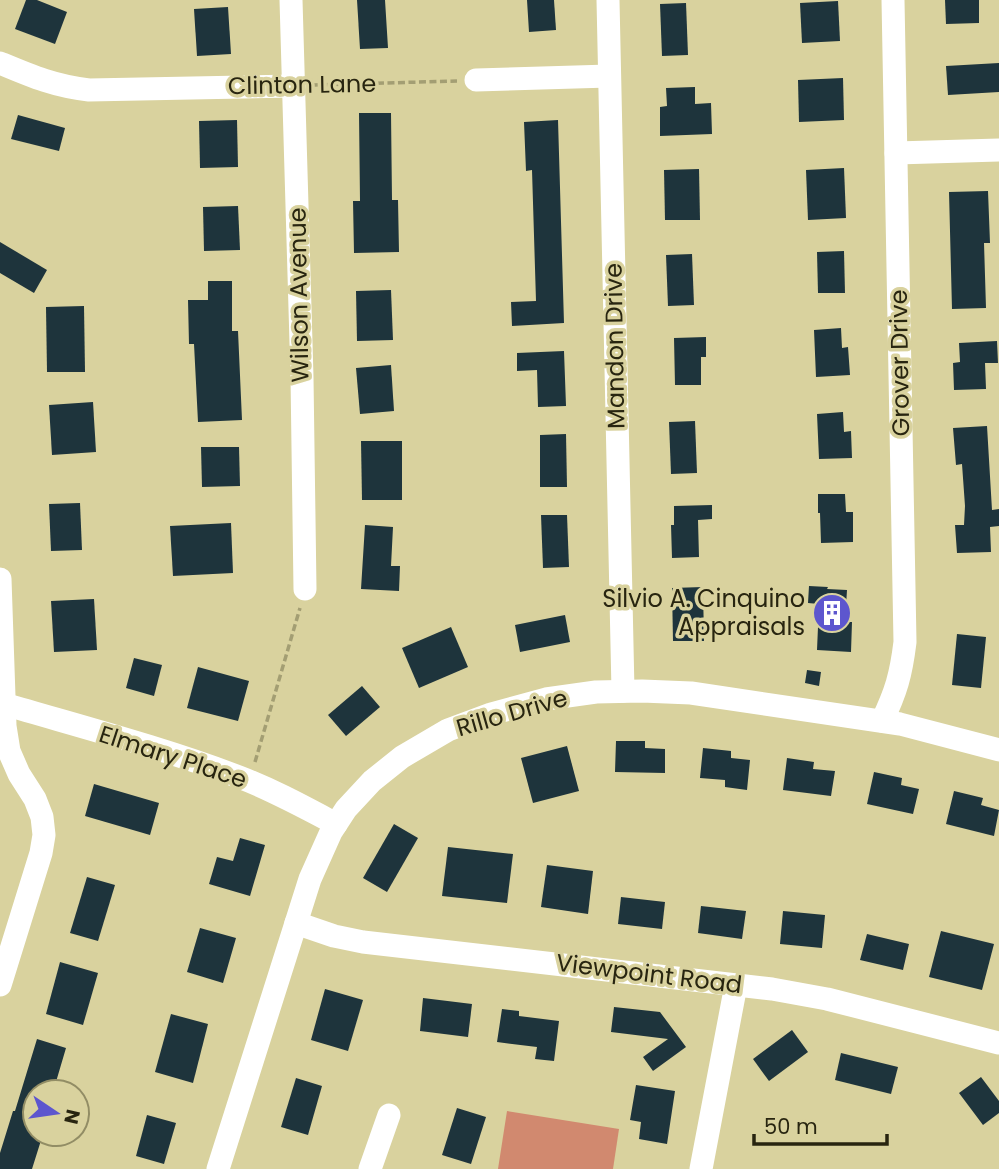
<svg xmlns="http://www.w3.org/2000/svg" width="999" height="1169" font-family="Poppins,sans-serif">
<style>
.green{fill:#d1896f}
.building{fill:#1e343c}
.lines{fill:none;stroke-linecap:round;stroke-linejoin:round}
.path{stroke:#a39e73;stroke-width:3.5;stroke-dasharray:7 3.5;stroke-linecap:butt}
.minor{stroke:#fff;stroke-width:23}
.labels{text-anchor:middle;stroke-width:7;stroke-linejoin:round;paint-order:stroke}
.street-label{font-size:24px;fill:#282510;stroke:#d9d29e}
.poi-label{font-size:24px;fill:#282510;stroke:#d9d29e;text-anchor:end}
</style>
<rect width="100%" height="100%" fill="#d9d29e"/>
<path class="green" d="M507,1111l112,18 -6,40h-115z"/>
<g class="building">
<path d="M26,0h11l30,12 -12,32 -40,-15z"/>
<path d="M357,0h28l3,48 -28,1z"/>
<path d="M527,0h27l2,30 -27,2z"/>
<path d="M945,0h34v23l-33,1z"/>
<path d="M838,1l2,40 -38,2 -2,-40z"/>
<path d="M686,3l2,52 -26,1 -2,-52z"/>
<path d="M228,7l3,47 -34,2 -3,-47z"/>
<path d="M999,63v29l-51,3 -2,-29z"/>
<path d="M843,78l1,42 -45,2 -1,-42z"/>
<path d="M695,87v17l16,-1 1,31 -52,2v-29l7,-1 -1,-18z"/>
<path d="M359,113h32l1,87h6l1,52 -45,1 -1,-52h7z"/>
<path d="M18,115l47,13 -6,23 -48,-12z"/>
<path d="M237,120l1,47 -38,1 -1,-47z"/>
<path d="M558,120l6,203 -52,3 -1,-24 25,-1 -4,-131 -6,1 -2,-49z"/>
<path d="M844,168l2,50 -38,2 -2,-50z"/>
<path d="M699,169l1,51h-35l-1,-50z"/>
<path d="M988,191l2,52h-6l2,65 -34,1 -3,-117z"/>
<path d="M238,206l2,44 -36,1 -1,-44z"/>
<path d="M0,242l47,28 -13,23 -34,-20z"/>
<path d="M844,251l1,42h-27l-1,-41z"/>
<path d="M692,254l2,51 -26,1 -2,-51z"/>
<path d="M208,281h24v50h6l4,89 -44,2 -4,-78h-5l-1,-44h20z"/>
<path d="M391,290l2,50 -36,1 -1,-50z"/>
<path d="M84,306l1,66h-38l-1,-65z"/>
<path d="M841,328l1,20 6,-1 2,28 -34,2 -2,-47z"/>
<path d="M706,337v20h-5v28h-26l-1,-47z"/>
<path d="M997,341l1,22h-13l1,26 -32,1 -1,-27 7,-1 -1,-19z"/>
<path d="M564,351l2,55 -28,1 -1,-37 -20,1v-18z"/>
<path d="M391,365l3,46 -34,3 -4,-46z"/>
<path d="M93,402l3,50 -44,3 -3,-50z"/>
<path d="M843,412l1,20 7,-1 1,27 -33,1 -2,-45z"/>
<path d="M695,421l2,52 -26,1 -2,-52z"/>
<path d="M987,426l5,84 7,-1v17l-9,1 1,25 -34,1 -2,-28h9l1,-19 -3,-42 -6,1 -3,-37z"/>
<path d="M566,434l1,53h-27v-52z"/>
<path d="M361,441h41v59h-40z"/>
<path d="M201,447h38l1,39 -38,1z"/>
<path d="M818,494h27l1,18h7v30l-32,1 -1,-30h-2z"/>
<path d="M80,503l2,47 -31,1 -2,-47z"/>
<path d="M712,505v14l-14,1 1,37 -27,1 -1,-33h3v-19z"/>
<path d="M541,515h26l2,52 -26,1z"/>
<path d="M231,523l2,50 -60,3 -3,-50z"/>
<path d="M365,525l28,2 -2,39h9l-1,25 -38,-2z"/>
<path d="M809,586l19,1 -1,2 20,1 -2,32h7l-1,30 -34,-2 2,-46 -11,-1z"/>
<path d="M703,587l1,54h-31l-1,-53z"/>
<path d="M94,599l3,51 -43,2 -3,-51z"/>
<path d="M565,615l5,27 -50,10 -5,-27z"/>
<path d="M451,627l17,40 -49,21 -17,-40z"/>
<path d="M957,634l29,3 -5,51 -29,-3z"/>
<path d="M134,658l28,7 -8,31 -28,-8z"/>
<path d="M198,667l51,14 -11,40 -51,-13z"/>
<path d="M807,670l14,2 -2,14 -14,-3z"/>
<path d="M362,686l18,21 -34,29 -18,-21z"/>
<path d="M616,741h29v7l20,1v24l-50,-1z"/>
<path d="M567,746l12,45 -46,12 -12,-45z"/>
<path d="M703,748l28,3v7l19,2 -3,30 -22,-3v-7l-25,-2z"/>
<path d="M787,758l27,4 -1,7 22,2 -4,25 -48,-6z"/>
<path d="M874,772l28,6 -1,7 18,4 -6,25 -46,-10z"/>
<path d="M94,784l65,19 -9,32 -65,-19z"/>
<path d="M954,791l29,7 -2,7 18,5 -5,26 -48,-12z"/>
<path d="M394,824l24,14 -31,54 -24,-14z"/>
<path d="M240,838l25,7 -15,51 -41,-12 8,-27 16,4z"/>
<path d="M448,847l65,7 -6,49 -65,-7z"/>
<path d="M547,865l46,6 -5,43 -47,-7z"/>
<path d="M87,877l28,8 -17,56 -28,-8z"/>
<path d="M621,897l44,5 -3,27 -44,-5z"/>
<path d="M701,906l45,5 -4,28 -44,-6z"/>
<path d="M783,911l42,4 -3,33 -42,-4z"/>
<path d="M200,928l36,10 -13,45 -36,-11z"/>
<path d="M941,931l53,13 -12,46 -53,-13z"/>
<path d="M867,934l42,10 -6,26 -43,-10z"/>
<path d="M60,962l38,11 -15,52 -37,-11z"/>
<path d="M325,989l38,11 -15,51 -37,-11z"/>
<path d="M423,998l49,6 -4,33 -48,-6z"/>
<path d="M614,1007l46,5 26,35 -33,24 -10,-14 25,-18 -57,-7z"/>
<path d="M502,1009l17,2v5l40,5 -5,40 -19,-2 2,-12 -40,-5z"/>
<path d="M171,1014l37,10 -15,59 -38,-11z"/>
<path d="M792,1030l16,22 -39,29 -16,-22z"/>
<path d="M37,1039l29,9 -13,44h-18v42h8l-11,35h-32v-16l13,-42h2z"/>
<path d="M841,1053l57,14 -7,27 -56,-14z"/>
<path d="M981,1077l18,24v12l-16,12 -24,-32z"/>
<path d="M296,1078l26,8 -14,49 -27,-8z"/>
<path d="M636,1085l39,6 -8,53 -28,-5 2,-17 -11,-2z"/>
<path d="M457,1108l29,9 -15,47 -29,-9z"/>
<path d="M147,1115l29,8 -12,41 -28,-8z"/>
</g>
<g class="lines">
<g class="path">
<path d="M314,85l143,-4"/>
<path d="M255,762l45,-154"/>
</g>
<g class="minor">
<path d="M291,0l11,377 3,212"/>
<path d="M608,0l15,691"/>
<path d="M0,63c31,13 54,23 89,27l205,-4"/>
<path d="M476,80l133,-4"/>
<path d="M896,153l103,-3"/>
<path d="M0,579l5,147 4,25 10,23 16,25 7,18 2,18 -3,18 -41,132"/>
<path d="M4,704c78,23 159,44 235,73 34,13 65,30 97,47"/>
<path d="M882,721c14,-29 19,-46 23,-79l-12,-642"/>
<path d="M296,923l38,13 29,6 409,47 55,10 172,44"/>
<path d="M218,1169l92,-290 21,-47 15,-23 26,-28 30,-24 46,-27 43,-16 55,-15 50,-7 46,-1 49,2 209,31 99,26"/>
<path d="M370,1169l19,-54"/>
<path d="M701,1169l35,-184"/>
</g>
</g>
<defs>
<symbol id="building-disc" viewBox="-11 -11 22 22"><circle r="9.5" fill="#5d56ce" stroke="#d9d29e"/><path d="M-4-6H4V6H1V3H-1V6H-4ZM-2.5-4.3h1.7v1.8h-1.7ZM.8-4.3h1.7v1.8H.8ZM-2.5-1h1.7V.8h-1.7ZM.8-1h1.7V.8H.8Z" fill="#fff"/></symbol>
</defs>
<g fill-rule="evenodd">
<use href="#building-disc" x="810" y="591" width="44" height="44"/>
</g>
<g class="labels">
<g class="street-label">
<text transform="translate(302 85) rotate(-1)" y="8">Clinton Lane</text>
<text transform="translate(299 295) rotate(-91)" y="8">Wilson Avenue</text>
<text transform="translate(615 346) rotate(-91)" y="8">Mandon Drive</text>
<text transform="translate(900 363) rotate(-91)" y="8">Grover Drive</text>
<text transform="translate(512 713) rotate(-16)" y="8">Rillo Drive</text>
<text transform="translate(173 757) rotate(18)" y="8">Elmary Place</text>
<text transform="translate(649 974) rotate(7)" y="8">Viewpoint Road</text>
</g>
<g class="poi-label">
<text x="805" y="607">Silvio A. Cinquino<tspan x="805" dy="28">Appraisals</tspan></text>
</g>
</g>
<g transform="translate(56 1113) rotate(103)"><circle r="33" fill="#d9d29e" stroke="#928d65" stroke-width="2"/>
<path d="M0-5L12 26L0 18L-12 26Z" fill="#5d56ce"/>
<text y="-10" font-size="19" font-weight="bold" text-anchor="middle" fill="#282510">N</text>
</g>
<path d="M754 1134v10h133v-10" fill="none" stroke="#282510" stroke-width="3.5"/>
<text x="764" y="1134" font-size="21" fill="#282510" stroke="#d9d29e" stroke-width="5" paint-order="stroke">50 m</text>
</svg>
